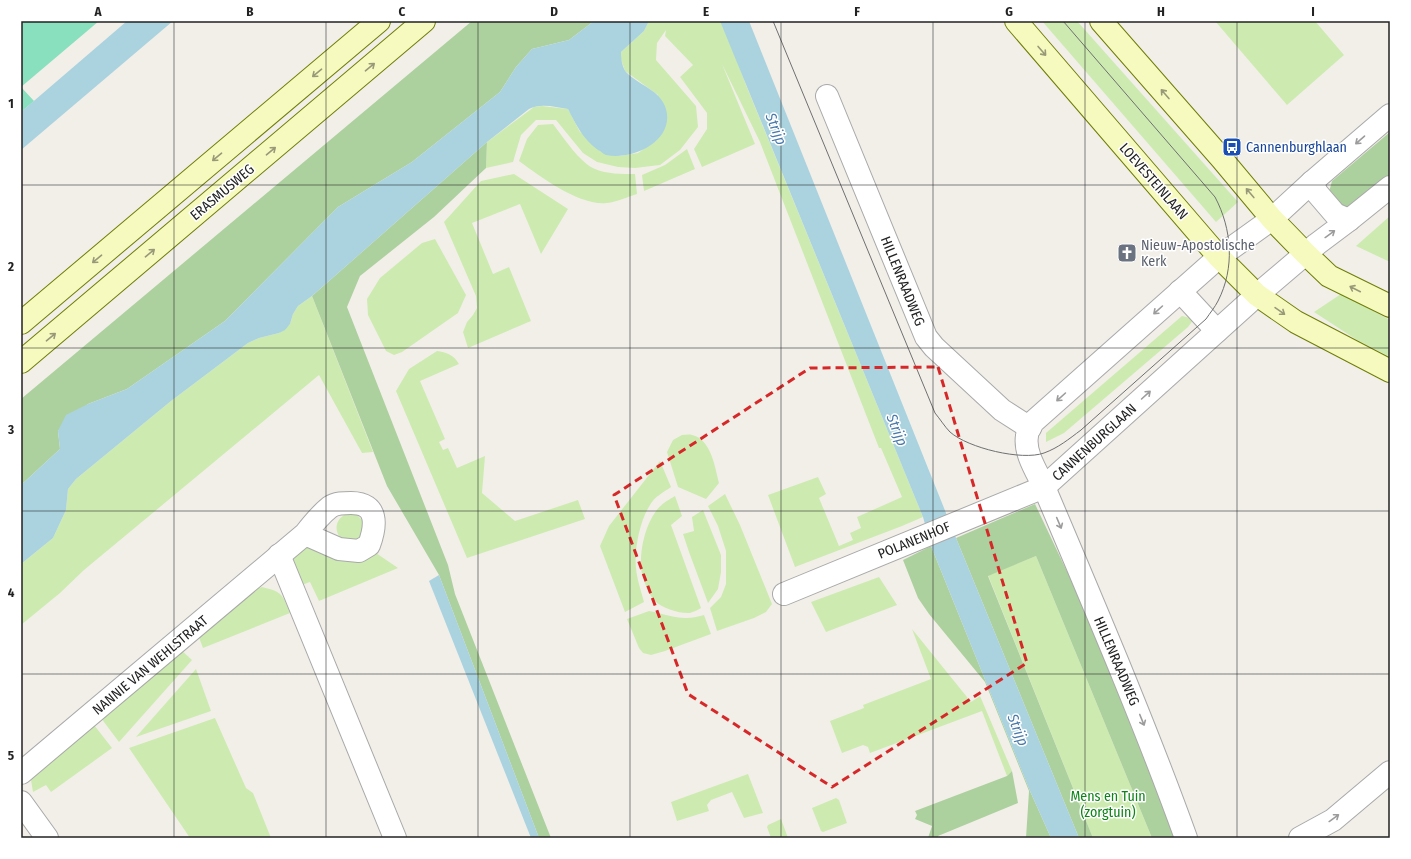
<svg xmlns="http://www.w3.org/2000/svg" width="1411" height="859" font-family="'Fira Sans Condensed',sans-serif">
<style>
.grass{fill:#cdebb0}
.forest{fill:#add19e}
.pitch{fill:#88e0be}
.water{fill:#aad3df}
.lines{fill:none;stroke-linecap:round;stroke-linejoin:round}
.street-casing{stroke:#a9a9a9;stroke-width:24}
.secondary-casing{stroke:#707d05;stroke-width:24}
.street{stroke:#fff;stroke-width:22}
.secondary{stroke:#f7fabf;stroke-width:22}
.tram{stroke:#707070;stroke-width:1}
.oneway{stroke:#979978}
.oneway2{stroke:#9c9c9c}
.marked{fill:none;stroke:#d62828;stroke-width:3;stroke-dasharray:8 5;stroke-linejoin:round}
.grid{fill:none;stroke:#222;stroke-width:1;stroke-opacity:0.55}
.labels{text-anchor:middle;stroke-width:3;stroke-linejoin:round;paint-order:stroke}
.transit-label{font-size:14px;fill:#164399;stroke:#fff;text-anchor:start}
.street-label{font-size:14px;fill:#222;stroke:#fff}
.worship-label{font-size:14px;fill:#5b616d;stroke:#fff;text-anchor:start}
.park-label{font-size:14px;fill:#0c8416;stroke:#fff}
.water-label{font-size:15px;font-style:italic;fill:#4a7aab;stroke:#fff}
.neatline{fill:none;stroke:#222;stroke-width:1.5}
.grid-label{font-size:13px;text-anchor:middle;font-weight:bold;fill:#222}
</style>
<rect width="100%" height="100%" fill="#f2efe9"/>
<g class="grass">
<path d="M649,21h71l2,1 24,63 177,432 -21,9 -107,41 -27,-72 50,-18 8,17 -7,4 20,48 14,-6 -3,-7 11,-5 -4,-11 45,-20 -21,-49h-2l-119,-306 -38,-78 33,80 -53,23 -8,-18 13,-20v-16l-27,-36 13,-12 -28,-29 1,-6 -9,13 -1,17 40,46 2,21 -18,23 -20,15 -25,3 -17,-1 -21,-5 -14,-9 -27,-33h-20l-15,15 -8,27 -27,6 1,-26 47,-35 8,-1 26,3 12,23 40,24 18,-3 19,-13 1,-45 -33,-24 -4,-12v-7l23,-21z"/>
<path d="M1042,21h35l161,181 -22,20z"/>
<path d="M1215,21h100l29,34 -57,50z"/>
<path d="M553,124c11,14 26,38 42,45 12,5 27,5 40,5l2,20c-10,3 -20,8 -30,9 -28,3 -66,-26 -88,-42l8,-22 11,-14z"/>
<path d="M687,149l8,20 -51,22 -2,-16 23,-10z"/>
<path d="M514,174l54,35 -27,45 -21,-50 -48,19 21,51 16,-7 22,54 -63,27 -5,-16 4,-10 6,-7 4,-7 -1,-12 -32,-74 37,-41z"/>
<path d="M1390,216v46l-34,-16z"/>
<path d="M435,239l31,56 -8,18 -56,39 -8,3 -8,-4 -18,-36 -1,-16 13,-21 42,-35z"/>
<path d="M1341,294l49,26v37l-33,-17 -43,-28z"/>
<path d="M312,296l61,156 -11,1 -43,-78 -235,195 -24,23 -39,32v-61l32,-26 13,-28 2,-21 8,-10 95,-78 77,-58 11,-5 20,-5 11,-9 3,-10 5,-8z"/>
<path d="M1182,316l12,3 -6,8 -124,106 -18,9v-9z"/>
<path d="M437,351c9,1 17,4 22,13l-39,17 25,58 -6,3 4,8 5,-2 9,20 28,-12 -3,37 33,28 63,-21 7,19 -118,39 -71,-167 13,-22z"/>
<path d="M682,435c3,0 7,-1 10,0 19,4 23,32 27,48l-13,16 -28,-12 -11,-35 6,-12z"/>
<path d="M660,461l11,26c-7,5 -17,10 -21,18 -10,15 -16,45 -14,63 1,11 5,23 8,34l-19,10 -25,-66 9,-20z"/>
<path d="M725,494l15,31 32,79 -6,8 -12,6 -37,13 -7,-23 11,-11 5,-13v-33l-8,-25 -10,-20z"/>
<path d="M675,496l7,20 -11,9 30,83c-3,2 -8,4 -11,5 -10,1 -28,-5 -35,-12 -6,-5 -14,-26 -14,-34 -1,-18 4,-41 15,-56 5,-7 12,-11 19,-15z"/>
<path d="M703,510l18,45v17l-3,17 -10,14 -19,-51 -6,-18 11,-3 -2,-14z"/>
<path d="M348,513l9,2 7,7 -1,14 -9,6 -13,-3c-8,-10 -5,-21 7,-26z"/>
<path d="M307,546c17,8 38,21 58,14 3,-2 7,-5 11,-7l22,15 -79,33 -9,-19 -11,4 -8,-26z"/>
<path d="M1036,556l116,282h-59l-105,-263z"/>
<path d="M879,577l18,28 -71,27 -15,-30z"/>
<path d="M262,587c20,5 20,6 28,26l-87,35 -5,-13 51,-43z"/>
<path d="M649,611c21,4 33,11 55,4l7,19 -46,17 -14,4 -8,-2 -4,-5 -12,-29z"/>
<path d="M912,629l59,73 9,-6 32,75 -5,5 -25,-65 -112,42 -2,-6 -5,-2 -21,8 -12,-32 34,-13 -1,-3 68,-26z"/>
<path d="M180,649l12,11 -73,82 -18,-24z"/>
<path d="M196,669l15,42 -75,26z"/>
<path d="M215,718l31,70 7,5 18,45h-81l-61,-90z"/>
<path d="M94,725l18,23 -61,44 -5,-7 -13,7 -2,-12 16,-17z"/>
<path d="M748,774l15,39 -19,5 -12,-26 -21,8 -4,5 2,6 -32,10 -6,-19z"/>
<path d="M836,798l3,2 8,23 -24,9 -2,-1 -9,-23z"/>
<path d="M781,819l7,19h-17l-4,-11 1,-2z"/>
</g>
<g class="forest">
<path d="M472,21h122l-25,19 -37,9 -16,18 -16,25 -88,70 -74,45 -113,114 -98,68 -39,15 -30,27 2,18 -39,36v-86z"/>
<path d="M1390,132v44l-34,29 -10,4 -17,-17 3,-11z"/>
<path d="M487,142l-1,26 -52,49 -74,59 -13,31 101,258 7,29 96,244h-12l-100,-263 -52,-89 -75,-190z"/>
<path d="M1035,504l92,194 57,140h-32l-116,-282 -48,20 105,262h-14l-123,-300z"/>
<path d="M931,546l99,245 21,47h-25l3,-47 -44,-109 -56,-68 -11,-16 -15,-38z"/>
<path d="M1012,771l6,32 -80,33v2h-10l4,-12 -17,-7 2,-4 -2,-4 92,-35z"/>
</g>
<path class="pitch" d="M21,21h78l-78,66 13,14 -13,11z"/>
<g class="water">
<path d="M127,21h46l-152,129v-38z"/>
<path d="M594,21h55l-5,10 -23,21c0,6 1,15 5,20 12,13 35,18 40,37 9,32 -34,52 -60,46 -3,-1 -5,-4 -8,-5 -15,-11 -22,-25 -30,-41 -13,-2 -27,-6 -39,0l-42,33 -175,154 -14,10 -5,8 -3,10 -5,6 -6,3 -20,5 -11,5 -77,58 -95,78 -8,10 -2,21 -13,28 -32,26v-79l39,-36 -2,-18 8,-16 22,-11 39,-15 98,-68 113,-114 74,-45 88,-70 16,-25 16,-18 37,-9z"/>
<path d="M720,21h29l207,517 123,300h-28l-21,-47 -99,-245 -8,-29z"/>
<path d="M439,575l100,263h-8l-102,-257z"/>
</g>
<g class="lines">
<defs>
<g id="street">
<path d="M827,96l99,241 8,10 68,63 28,18"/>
<path d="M1312,182l5,11 18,21 14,6"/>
<path d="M1180,291l37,40"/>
<path d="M279,555l116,283"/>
<path d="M784,594l260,-107 213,-192 60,-51 32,-24 41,-33"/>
<path d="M21,773l284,-239c7,-9 16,-20 25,-27 6,-4 14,-4 21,-4 28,0 25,23 18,42l-10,6 -20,-2 -34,-15"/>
<path d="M21,802l26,36"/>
<path d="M1186,838c-43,-119 -93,-235 -142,-351 -7,-15 -20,-34 -17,-51 0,-5 4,-10 6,-14l186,-165 53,-38 40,-37 78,-67"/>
<path d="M1300,838l33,-18 57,-48"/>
</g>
<g id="secondary">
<path d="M1016,21l203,236 38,38 39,27 94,49"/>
<path d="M1101,21l120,137 51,61 33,34 24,23 61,30"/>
<path d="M21,323l358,-302"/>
<path d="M21,362l403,-341"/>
</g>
</defs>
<use href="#street" class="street-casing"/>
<use href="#secondary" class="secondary-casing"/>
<use href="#street" class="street"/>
<use href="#secondary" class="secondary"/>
<path class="tram" d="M773,21l162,392c5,6 10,14 15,19 18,16 72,29 94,21 14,-5 25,-14 37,-23l125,-111c4,-6 9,-12 12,-18 17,-33 14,-72 -3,-104l-152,-176"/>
</g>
<defs><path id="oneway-shaft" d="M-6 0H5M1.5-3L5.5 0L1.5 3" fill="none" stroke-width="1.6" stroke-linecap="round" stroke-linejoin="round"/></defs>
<g class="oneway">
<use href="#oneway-shaft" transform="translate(1042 51) rotate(49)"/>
<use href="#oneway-shaft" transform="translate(370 67) rotate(-40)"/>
<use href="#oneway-shaft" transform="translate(317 73) rotate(140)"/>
<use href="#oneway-shaft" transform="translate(1165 94) rotate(-131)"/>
<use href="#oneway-shaft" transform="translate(271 151) rotate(-40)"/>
<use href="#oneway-shaft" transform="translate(217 157) rotate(140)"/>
<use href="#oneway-shaft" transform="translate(1250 193) rotate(-130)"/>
<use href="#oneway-shaft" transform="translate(150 253) rotate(-40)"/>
<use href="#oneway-shaft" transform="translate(97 259) rotate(140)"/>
<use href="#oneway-shaft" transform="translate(1355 289) rotate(-153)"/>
<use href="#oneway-shaft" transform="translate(1280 311) rotate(35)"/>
<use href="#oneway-shaft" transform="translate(51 337) rotate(-40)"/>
</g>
<g class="oneway2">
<use href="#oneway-shaft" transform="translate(1360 140) rotate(139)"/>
<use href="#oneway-shaft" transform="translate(1330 234) rotate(-36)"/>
<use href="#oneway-shaft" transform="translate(1158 310) rotate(138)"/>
<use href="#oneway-shaft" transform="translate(1146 395) rotate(-42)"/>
<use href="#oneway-shaft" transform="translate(1061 397) rotate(138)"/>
<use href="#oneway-shaft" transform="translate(1059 523) rotate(67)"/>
<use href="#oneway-shaft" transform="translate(1142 720) rotate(68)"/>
<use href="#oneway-shaft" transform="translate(1334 818) rotate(-36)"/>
</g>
<path class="marked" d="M938,367l89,296 -195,124 -144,-93 -74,-199 196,-127z"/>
<path class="grid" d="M174,21v817M326,21v817M478,21v817M630,21v817M781,21v817M933,21v817M1085,21v817M1237,21v817M21,185h1369M21,348h1369M21,511h1369M21,674h1369"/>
<defs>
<symbol id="bus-square" viewBox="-11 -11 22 22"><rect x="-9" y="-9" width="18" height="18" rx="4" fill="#1a4fb4" stroke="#fff"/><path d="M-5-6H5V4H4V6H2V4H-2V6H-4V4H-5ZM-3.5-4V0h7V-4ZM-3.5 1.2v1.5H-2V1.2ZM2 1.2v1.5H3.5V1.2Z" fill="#fff"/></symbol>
<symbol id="church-square" viewBox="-11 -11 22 22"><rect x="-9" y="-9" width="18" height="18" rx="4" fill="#6b7280" stroke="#fff"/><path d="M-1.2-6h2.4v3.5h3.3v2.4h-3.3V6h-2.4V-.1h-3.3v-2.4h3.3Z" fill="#fff"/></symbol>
</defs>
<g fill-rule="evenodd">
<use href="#bus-square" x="1221" y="136" width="22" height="22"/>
<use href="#church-square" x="1116" y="242" width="22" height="22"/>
</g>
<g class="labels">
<g class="transit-label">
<text x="1246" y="152">Cannenburghlaan</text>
</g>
<g class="street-label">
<text transform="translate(1154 181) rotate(49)" y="5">LOEVESTEINLAAN</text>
<text transform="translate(222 192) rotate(-40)" y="5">ERASMUSWEG</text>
<text transform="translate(903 281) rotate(68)" y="5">HILLENRAADWEG</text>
<text transform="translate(1094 442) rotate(-42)" y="5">CANNENBURGLAAN</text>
<text transform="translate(914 540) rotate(-22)" y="5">POLANENHOF</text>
<text transform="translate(1117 661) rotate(67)" y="5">HILLENRAADWEG</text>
<text transform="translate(150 665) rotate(-40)" y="5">NANNIE VAN WEHLSTRAAT</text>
</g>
<g class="worship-label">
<text x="1141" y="250">Nieuw-Apostolische<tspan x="1141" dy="16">Kerk</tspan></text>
</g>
<g class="park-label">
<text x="1108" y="801">Mens en Tuin<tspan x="1108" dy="16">(zorgtuin)</tspan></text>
</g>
<g class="water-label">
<text transform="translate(776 129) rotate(68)" y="5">Strijp</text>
<text transform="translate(897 430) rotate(68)" y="5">Strijp</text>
<text transform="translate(1018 730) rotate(68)" y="5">Strijp</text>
</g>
</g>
<rect width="1411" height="859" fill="none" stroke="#ffffff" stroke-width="44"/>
<rect x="22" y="22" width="1367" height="815" class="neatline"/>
<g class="grid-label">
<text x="98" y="16">A</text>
<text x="250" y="16">B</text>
<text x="402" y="16">C</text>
<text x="554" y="16">D</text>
<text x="706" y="16">E</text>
<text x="857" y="16">F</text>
<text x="1009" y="16">G</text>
<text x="1161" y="16">H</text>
<text x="1313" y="16">I</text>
<text x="11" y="108">1</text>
<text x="11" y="271">2</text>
<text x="11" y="434">3</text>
<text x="11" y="597">4</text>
<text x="11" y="760">5</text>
</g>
</svg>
